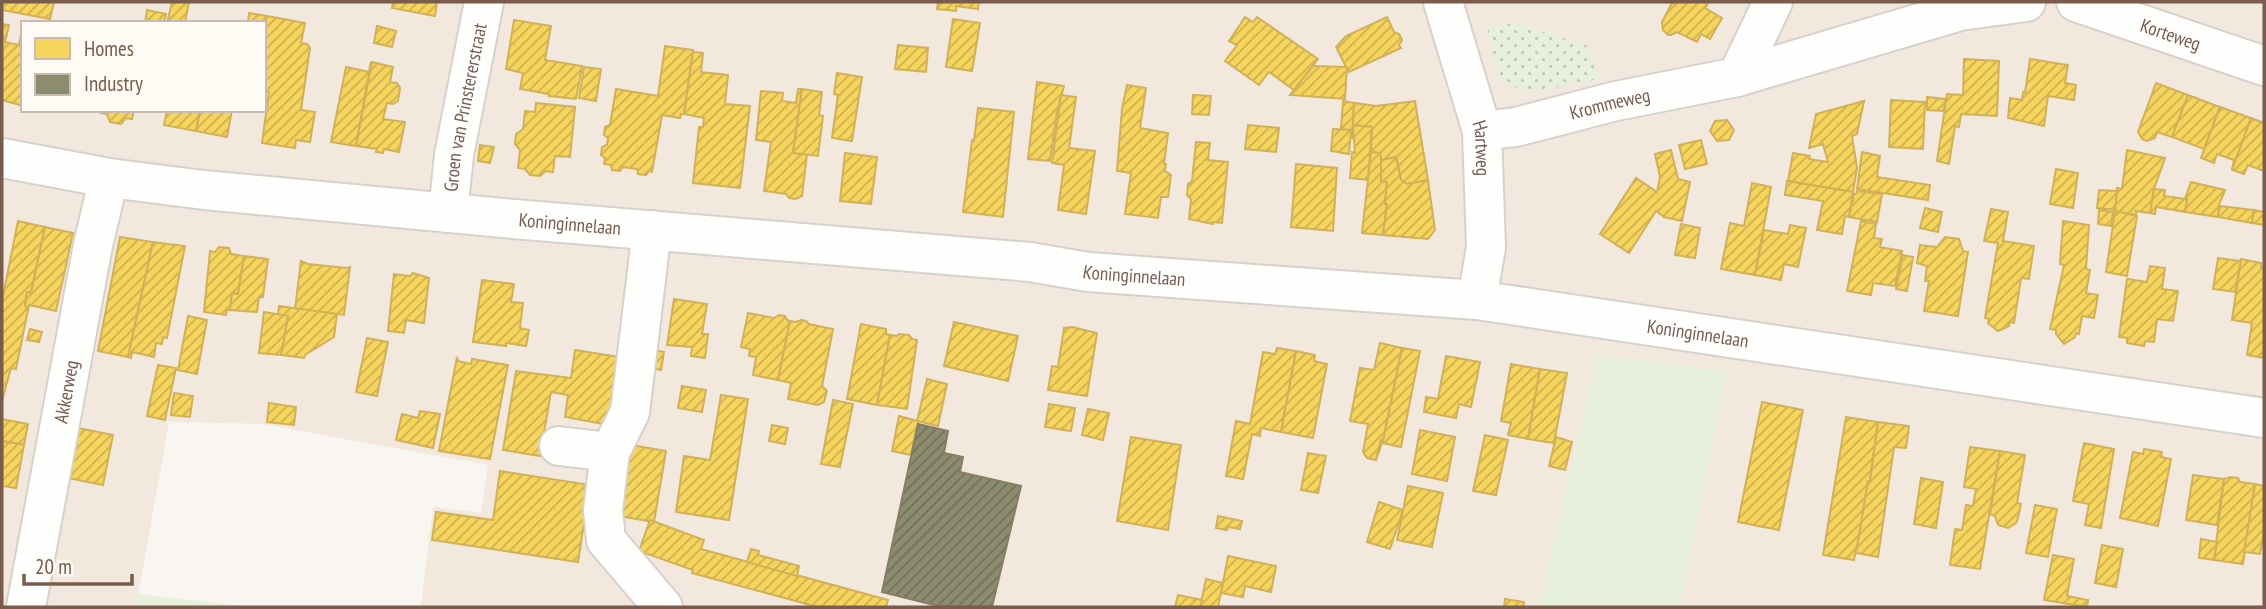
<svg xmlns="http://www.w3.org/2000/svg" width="2266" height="609" font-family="'PT Sans Narrow',sans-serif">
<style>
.residential{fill:#f2e8de;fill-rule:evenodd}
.grass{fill:#e7f0db}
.park{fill:url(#park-dots)}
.homes{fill:url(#homes-hatch);stroke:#d1b158;stroke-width:2}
.industry{fill:url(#industry-hatch);stroke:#877e64;stroke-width:2}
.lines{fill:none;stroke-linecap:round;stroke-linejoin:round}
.minor-casing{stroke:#d7d1cb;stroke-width:42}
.minor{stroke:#fefefd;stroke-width:38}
.labels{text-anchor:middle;stroke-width:7;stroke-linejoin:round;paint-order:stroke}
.street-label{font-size:19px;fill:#7a5c4d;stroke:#fffaf3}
</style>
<defs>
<pattern id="park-dots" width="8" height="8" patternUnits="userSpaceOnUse" patternTransform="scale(1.75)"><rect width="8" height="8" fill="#e7f0db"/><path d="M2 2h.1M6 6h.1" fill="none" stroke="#c0c6b4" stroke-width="1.8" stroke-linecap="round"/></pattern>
<pattern id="homes-hatch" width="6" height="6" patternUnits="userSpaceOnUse" patternTransform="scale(1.75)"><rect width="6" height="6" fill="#f6d55c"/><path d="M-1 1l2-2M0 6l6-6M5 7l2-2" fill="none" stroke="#ccb04e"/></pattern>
<pattern id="industry-hatch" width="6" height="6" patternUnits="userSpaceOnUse" patternTransform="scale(1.75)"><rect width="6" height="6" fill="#8c8c6e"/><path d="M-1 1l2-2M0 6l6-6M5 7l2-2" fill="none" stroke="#727058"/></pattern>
</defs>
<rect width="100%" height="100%" fill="#f9f5f0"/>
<path class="residential" d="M2,2h2262v605h-1843l12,-100 48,6 7,-48 -226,-41 -93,-2 -33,185h-134zM23,23h241v87h-241z"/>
<g class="grass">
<path d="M1597,354l130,18 -47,235h-141z"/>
<path d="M138,594l113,13h-116z"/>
</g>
<path class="park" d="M1514,23l75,23 10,33 -73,14 -27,-15 -12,-50z"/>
<g class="homes">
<path d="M2,2h52l-4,17 -48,-9z"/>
<path d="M172,2h17l-4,21h-18z"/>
<path d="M393,2h44l-2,14 -43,-8z"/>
<path d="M938,2h41l-1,7 -22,-3v5l-19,-2z"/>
<path d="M1669,2h40l-4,6 17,10 -12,21 -9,-5 -4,8 -20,-10 -6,3h-3l-5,-5 -1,-8 10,-19z"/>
<path d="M147,10l19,4 -2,9h-19z"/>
<path d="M249,13l18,3 -3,16v-9h-16z"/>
<path d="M267,16l38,7 -4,20 6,1 3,4 -9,62 14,2 -5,30 -14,-2 -1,8 -33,-5 7,-51 -5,-1v-59z"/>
<path d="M1245,17l8,5 4,-5 61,42 -24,31 -25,-18 -10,13 -34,-24 12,-16 -8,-4z"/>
<path d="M1387,17l7,15 5,2 3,6 -3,5 2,3 -52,24 -2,-5 -2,32 -55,-4 23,-29 33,1 -10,-20 10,-11z"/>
<path d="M953,19l27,4 -8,48 -26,-4z"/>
<path d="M514,20l37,6 -6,34 37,6 -6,33 -27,-3v-2l-29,-5 3,-16 -17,-4z"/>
<path d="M2,24l7,1 -4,17 14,3 4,-21v82l-21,-6z"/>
<path d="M377,26l19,5 -4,16 -18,-4z"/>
<path d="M898,45l30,3 -2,24 -31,-3z"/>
<path d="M665,46l28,4 -9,64h-3l-1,4 -18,-3 -10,57 -3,-1 -3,4 -8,-1 -1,-5 -14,-2 -3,4 -8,-1 -1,-5 -7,-1 1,-6 -4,-3 1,-8 5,-2 1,-7 -4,-3 1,-8 5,-2 6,-36 42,7z"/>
<path d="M693,52l10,1 -2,19 27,3 -3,29 25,2 -10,82 -47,-5 6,-56h4l1,-9 -20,-4z"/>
<path d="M1964,59l35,2 -2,55 -36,-2 -2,13 -4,-1 -6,38 -12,-3 10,-67 16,1z"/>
<path d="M2030,59l38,6 -3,18 11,2 -2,15 -26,-4 -4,30 -36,-8 2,-20 12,2 1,-8 2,1z"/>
<path d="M371,62l-15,84 -25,-4 15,-75 23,5z"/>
<path d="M372,62l21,5 -3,15 7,1 3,5 -2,13 -5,3 -6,-1 -4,16 22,3 -6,30 -15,-3 -1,4 -7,-1 1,-3 -21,-3z"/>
<path d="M584,67l17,2 -5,32 -17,-3z"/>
<path d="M837,73l25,4 -10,64 -20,-3 6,-43 -4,-1z"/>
<path d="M1037,82l27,4 -7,26 -7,49 -22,-2z"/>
<path d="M2156,83l32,12 -16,42 -15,-5 -2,6 -8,3 -5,-2 -4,-7z"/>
<path d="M1127,85l19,3 -6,40 28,5 -4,31h2l-1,7 6,4 -3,22h-7l-3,21 -33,-4 6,-41 -14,-2 5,-62z"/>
<path d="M798,89h4l-9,64 14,1 -5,42 -6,3 -7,-1 -3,-4 -22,-3 7,-49 -15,-2 5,-49 22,2 -1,8 14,2z"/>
<path d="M802,89l20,3 -3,23 4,1 -5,40 -25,-3z"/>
<path d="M1061,95l15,2 -7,51 26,3 -9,63 -28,-4 6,-45 -12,-2z"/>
<path d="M1193,95l18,1 -2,19 -17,-1z"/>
<path d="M2188,95l32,12 -16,42 -32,-12z"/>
<path d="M1927,97l18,2 -1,12 -17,-1z"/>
<path d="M1891,100l34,2 -2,47 -34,-2z"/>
<path d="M1343,101l11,2 -2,35 -2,-1 1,-7 -10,-1z"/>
<path d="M1415,101l13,79 -21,4 -6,-4 -5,-23 -15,3 -1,-7 -9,-1 1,-25 -19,-2 1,-22 22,3z"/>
<path d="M1864,101l-7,33 -5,2 5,32 -4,24 -65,-11 5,-28 17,3 -1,3 19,3 -5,-18 -14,4 7,-34z"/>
<path d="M536,103l39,4 -5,50 -15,-1 -2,16 -7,-1 -6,5 -10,-1 -5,-6 -7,-1 2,-18 -5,-6 1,-10 7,-5 2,-18 10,1z"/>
<path d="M2220,107l31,11 -19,52 2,-10 -17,-6 -3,9 -13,-5z"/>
<path d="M978,108l36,4 -11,105 -40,-5 9,-72 2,1z"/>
<path d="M102,110h32l-2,9 -6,-1 -5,6 -11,-2 -3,-8 -6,-1z"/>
<path d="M167,110h33l-4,21 -32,-6z"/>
<path d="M200,110h32l-5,27 -31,-6z"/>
<path d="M2251,118l13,5v48l-16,-6 -4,9 -12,-4z"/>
<path d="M1727,120l7,10 -5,10 -12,1 -7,-10 5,-10z"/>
<path d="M1248,125l31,3 -3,24 -31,-3z"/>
<path d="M1353,125l19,2 -4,53 -18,-2 2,-26 3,1z"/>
<path d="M1333,129l18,1 -2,24 -18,-3z"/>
<path d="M1701,140l6,24 -22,5 -6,-24z"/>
<path d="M1196,142l14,1 -2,17 20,2 -6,61 -9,-1v2l-24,-5 2,-20 -4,-4 1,-11 4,-3z"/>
<path d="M480,145l14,2 -4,16 -12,-2z"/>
<path d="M1671,150l7,29 12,3 -8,39 -18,-4 -8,-6 -27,42 -29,-19 36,-56 21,14 3,-15 -5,-23z"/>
<path d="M2127,150l38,8 -11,31 -4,24 -14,-2v4l-21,-4 2,-23 5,1z"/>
<path d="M1371,152l9,1 3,19 -2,9 6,1 -2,22h2l-4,31 -21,-2z"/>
<path d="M1862,152l18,4 -3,21 53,8 -2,15 -71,-11z"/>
<path d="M845,153l32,4 -6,47 -31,-3z"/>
<path d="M1396,157l5,23 6,4 21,-4 7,50 -7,9 -45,-4 4,-31h-2l2,-22 -6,-1v-21z"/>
<path d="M1296,164l41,4 -4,63 -42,-4z"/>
<path d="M2056,169l22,4 -5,35 -23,-4z"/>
<path d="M1787,181l66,11 -4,25 -4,-1 -3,18 -25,-4 6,-29 -38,-6z"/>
<path d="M2191,182l34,8 -6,15 -1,12 -33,-5 2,-13h-2z"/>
<path d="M1752,183l19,4 -16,88 -34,-6 9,-46 14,3z"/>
<path d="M2154,189l11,1 -1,6 23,3 -2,13 -29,-5 -1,7 -5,-1z"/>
<path d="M2099,190l18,1 -2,19 -18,-2z"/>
<path d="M1857,191l25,3 -5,28 -28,-5 5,-23h2z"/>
<path d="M2220,206l34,4 -2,13 -34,-6z"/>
<path d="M1925,208l17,4 -4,20 -18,-4z"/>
<path d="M1991,209l17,3 -5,29 31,5 -5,33 -8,-1 -7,45 -4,-1 -1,4 -11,5 -10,-8 1,-4 -4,-1 13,-75 -14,-2z"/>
<path d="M2099,210l14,2 -2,14 -13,-2z"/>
<path d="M2254,210l10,2v13l-12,-2z"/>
<path d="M2115,211l22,5 -10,60 -21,-4z"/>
<path d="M18,221l27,6 -14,66 -4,-1 -2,13 3,5 -12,59 -5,-1 -9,33v-100z"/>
<path d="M1861,221l15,3 -2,14 8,1 -2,8 22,4 -7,35 -22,-3 -2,12 -24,-4z"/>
<path d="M2063,221l26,4 -3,44 4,1 -4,23 12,2 -4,23 -12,-2 -3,18 -3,-1 -1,4 -11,7 -8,-10v-4l-6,-1 14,-64 -4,-1z"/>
<path d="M1681,224l19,4 -5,30 -20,-3z"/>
<path d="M1790,225l16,3 -8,39 -14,-3 -3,16 -26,-5 9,-45 24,4z"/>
<path d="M45,227l28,6 -17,78 -27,-6 -1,5 -3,-5 2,-13 4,1z"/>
<path d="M120,237l33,5 -25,115 -30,-6z"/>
<path d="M1945,237l14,2 4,12 5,1 -10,64 -34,-5 5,-30h-4l2,-15 -10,-3 3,-18 17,2z"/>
<path d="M153,242l32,4 -18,92 -4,-1 -1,7 -6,-1 -2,14 -22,-5 -1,6 -3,-1z"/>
<path d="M219,247l10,1 2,6 13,2 -6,38 -6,-1 -2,17h-3l-1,5 -22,-3 6,-61 5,1z"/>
<path d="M1903,255l10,2 -6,34 -11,-2z"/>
<path d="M244,256l24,3 -5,38h-4l-2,15 -27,-2 2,-17 6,1z"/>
<path d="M2218,258l23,3 -6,31 -22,-3z"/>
<path d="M2241,259l20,4v4l3,1v90l-17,-3 5,-32 -20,-3z"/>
<path d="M301,261l7,3 39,4 3,-1 -6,48 -49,-6z"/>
<path d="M2150,266l15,2 -3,21 16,2 -5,30 -16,-2 -3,23 -9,-1 -1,5 -17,-3v-5l-8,-1 8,-58 20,3z"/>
<path d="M413,273l16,5 -5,45 -18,-3 -2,13 -16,-2 6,-57 16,2z"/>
<path d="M482,280l32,4 -3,18 12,1 -3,25 9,2 -3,16 -20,-3v3l-33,-4z"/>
<path d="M674,299l33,5 -5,30h6l-3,24 -14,-2 1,-9 -25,-2z"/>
<path d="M279,306l58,8 -3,23 -29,18 -1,3 -23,-3 7,-39 -10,-1z"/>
<path d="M264,312l24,4 -7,39 -22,-2z"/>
<path d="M748,313l26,5 5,-3 6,1 2,4 3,1 -12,59 -25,-5 3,-18 -7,-1 1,-7 -9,-2z"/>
<path d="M188,316l19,4 -10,54 -19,-4z"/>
<path d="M801,320l5,1 3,3 24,5 -11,57 5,5 -3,11 -6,3 -30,-6 3,-16 -13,-3 12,-59 6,1z"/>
<path d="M954,322l64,14 -10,45 -64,-15z"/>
<path d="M861,324l25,5v5l4,1 -13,70 -30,-6z"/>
<path d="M1072,327l25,6 -10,63 -39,-6 4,-24 6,1 6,-39z"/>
<path d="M30,329l12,3 -3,10 -12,-2z"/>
<path d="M899,334l10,1 3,4 5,1 -10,69 -30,-4 13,-70 7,1z"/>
<path d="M367,338l21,4 -11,54 -21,-4z"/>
<path d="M1380,343l22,5 -19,93 -2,-1 -5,20 -9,-2 -4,-6 5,-28 -18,-3 10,-53 14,2z"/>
<path d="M1277,348l19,3 -15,81 -20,-4 -1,8 -8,-2 -9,45 -17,-3 10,-55 14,3 13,-72 12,2z"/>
<path d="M1402,348l18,3 -19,96 -19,-4 -6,17 5,-20 2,1z"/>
<path d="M575,350l51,8 -11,68 -50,-9 3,-22 -17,-3 -11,64 -37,-6 13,-79 55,7z"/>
<path d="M653,350l11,2 -3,18 -11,-2z"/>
<path d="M1296,351l19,4 -1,6 13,3 -14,74 -32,-6z"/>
<path d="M1446,356l34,6 -9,45 -12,-3 -3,14 -32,-6 2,-15 12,2z"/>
<path d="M457,357l1,4 13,3 1,-5 36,6 -18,94 -51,-8z"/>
<path d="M1511,364l29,5 -12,70 -20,-4 3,-12 -10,-2z"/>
<path d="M158,365l18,3 -11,52 -18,-4z"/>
<path d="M1540,369l27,4 -13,70 -26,-4z"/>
<path d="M927,379l20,5 -9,42 -21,-5z"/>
<path d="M682,386l24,4 -4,22 -24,-4z"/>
<path d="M174,393l19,3 -3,21 -19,-2z"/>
<path d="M721,395l27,4 -19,121 -53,-8 8,-56 26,4z"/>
<path d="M833,400l20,4 -13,63 -19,-3z"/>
<path d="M1762,402l41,8 -24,120 -41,-8z"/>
<path d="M269,403l27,4 -2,18 -27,-3z"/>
<path d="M1049,404l26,4 -4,23 -26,-4z"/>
<path d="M1088,409l21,4 -6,27 -21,-5z"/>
<path d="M420,411l20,3 -7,34 -37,-8 6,-26 16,4z"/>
<path d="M899,416l19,5 -7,34 -19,-4z"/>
<path d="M1846,417l32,5 -8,59h-2l-5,37 -9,42 -31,-5z"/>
<path d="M2,419l26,5 -4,21 -21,-4 -1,9z"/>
<path d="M1878,422l31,4 -3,22 -12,-1 -16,110 -22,-4 12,-72h2z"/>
<path d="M772,425l16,3 -3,16 -16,-3z"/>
<path d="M78,428l35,7 -10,50 -35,-7z"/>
<path d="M1420,430l35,7 -8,44 -35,-7z"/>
<path d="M1485,435l23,5 -12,55 -23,-4z"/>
<path d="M1131,437l50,8 -13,85 -51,-9z"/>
<path d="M1556,437l16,5 -7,28 -16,-4z"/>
<path d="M3,441l21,4 -8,43 -14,-2z"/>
<path d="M2084,443l30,6 -13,79 -16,-3 4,-21 -16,-3z"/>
<path d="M631,445l35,6 -12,71 -35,-6z"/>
<path d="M1970,447l30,4 -20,118 -30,-4 5,-36 7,1 4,-25 7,1 3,-17 -12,-2z"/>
<path d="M2144,449l18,3 -1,5 10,2 -13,67 -38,-8 13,-66 10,2z"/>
<path d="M2000,451l25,4 -8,48 4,1 -3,14 -2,5 -8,5 -10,-3 -3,-9 -5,-2z"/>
<path d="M1308,453l18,3 -8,37 -17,-3z"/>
<path d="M500,471l90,14 -12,77 -146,-22 4,-28 57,8z"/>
<path d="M2193,475l31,4 -7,46 -31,-5z"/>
<path d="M2230,477l8,1 2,4 15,2 -12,80 -29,-4 10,-81z"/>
<path d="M1921,478l22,4 -7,46 -22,-4z"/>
<path d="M2255,484l9,2v46l-4,22 -16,-2z"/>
<path d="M1408,486l35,7 -11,54 -35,-7z"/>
<path d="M1379,502l24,8 -13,39 -23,-7z"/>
<path d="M2035,505l22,4 -9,48 -22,-4z"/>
<path d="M1218,516l24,5 -2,8 -12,-2 -1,3 -11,-2z"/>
<path d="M650,520l54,20 -3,9 187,51 -2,7h-68l-126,-34 1,-3 -54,-19z"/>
<path d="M2201,539l16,3 -3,18 -15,-2z"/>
<path d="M2102,545l21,4 -7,38 -21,-4z"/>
<path d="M751,549l8,2 -1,4 41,11 -2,10 -50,-14z"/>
<path d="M2053,555l21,4 -7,37 21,4 -1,7 -43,-7z"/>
<path d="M1228,556l48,10 -5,26 -26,-6 -2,11 -22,-4z"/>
<path d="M1206,579l17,4 -5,24h-18z"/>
<path d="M1178,595l24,5 -2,7h-25z"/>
<path d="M1505,599l19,3 -1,5h-19z"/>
</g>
<path class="industry" d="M918,424l30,7 -4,22 19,4 -3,15 61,14 -29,121h-50l-60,-15z"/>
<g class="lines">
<defs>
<g id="minor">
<path id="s1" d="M1443,2l39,129 4,116 -9,53"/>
<path id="s2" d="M2076,2l188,64"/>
<path d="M1737,77l36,-75"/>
<path id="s3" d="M1482,131l34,-4 100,-26 121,-24 223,-66 66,-9"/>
<path id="s4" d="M2,158l107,20 95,12 310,29 516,43 58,10 389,28 787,118"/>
<path id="s5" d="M448,213l6,-58 30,-153"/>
<path d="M652,230l-22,182 -20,40 -7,58 3,30 57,67"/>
<path d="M559,446l51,6"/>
<path id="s6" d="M26,607l67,-362 16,-67"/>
</g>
</defs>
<use href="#minor" class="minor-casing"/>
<use href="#minor" class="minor"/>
</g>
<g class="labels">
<g class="street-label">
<text dy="7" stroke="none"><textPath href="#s2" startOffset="100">Korteweg</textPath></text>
<text dy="7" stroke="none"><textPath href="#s3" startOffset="131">Krommeweg</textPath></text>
<text dy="7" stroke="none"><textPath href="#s5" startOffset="107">Groen van Prinstererstraat</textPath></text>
<text dy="7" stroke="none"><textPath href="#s1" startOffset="152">Hartweg</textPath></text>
<text dy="7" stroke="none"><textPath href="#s4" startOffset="572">Koninginnelaan</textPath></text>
<text dy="7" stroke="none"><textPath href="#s4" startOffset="1139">Koninginnelaan</textPath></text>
<text dy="7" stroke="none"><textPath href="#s4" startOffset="1706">Koninginnelaan</textPath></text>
<text dy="7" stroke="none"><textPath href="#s6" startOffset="219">Akkerweg</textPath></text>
</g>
</g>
<rect width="2266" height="609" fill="none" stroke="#7a5c4d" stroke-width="7"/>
<rect x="21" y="21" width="245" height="91" fill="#fffaf3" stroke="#cabbb1" stroke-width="2"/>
<rect x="35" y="38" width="35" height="21" fill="#f6d55c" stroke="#cabbb1" stroke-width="2"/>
<text x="84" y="56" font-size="21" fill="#7a5c4d">Homes</text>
<rect x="35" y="74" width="35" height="21" fill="#8c8c6e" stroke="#cabbb1" stroke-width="2"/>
<text x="84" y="91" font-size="21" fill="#7a5c4d">Industry</text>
<path d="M24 574v10h108v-10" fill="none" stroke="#7a5c4d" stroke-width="3.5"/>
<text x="35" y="574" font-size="21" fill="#7a5c4d" stroke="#fffaf3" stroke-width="5" paint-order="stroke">20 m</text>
</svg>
